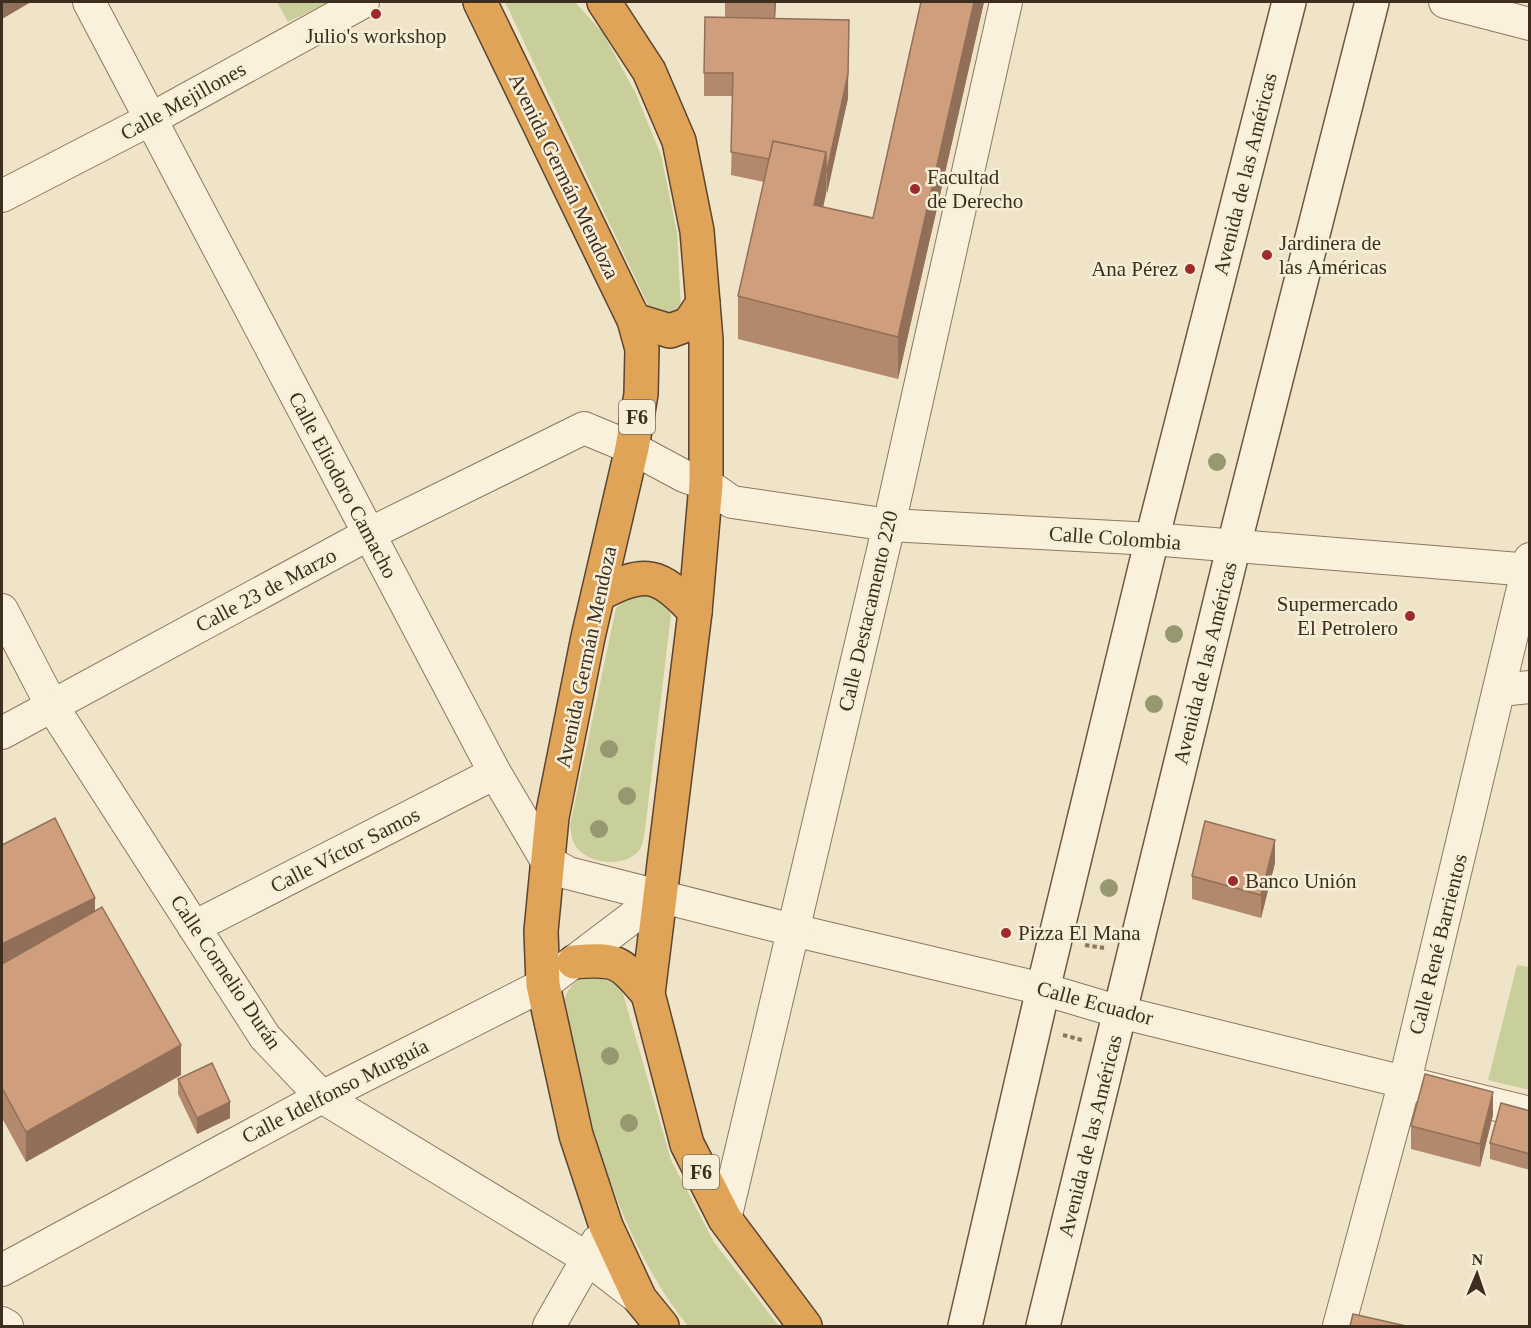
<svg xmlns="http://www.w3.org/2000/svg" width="1531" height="1328" font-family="'Times New Roman',serif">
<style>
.green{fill:#c9cf9b}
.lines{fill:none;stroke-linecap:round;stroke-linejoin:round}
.street-casing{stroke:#8d765c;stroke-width:34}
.secondary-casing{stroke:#6f573f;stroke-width:36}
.highway-casing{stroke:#5b4430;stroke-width:36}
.path{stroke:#8d765c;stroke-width:4;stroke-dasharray:4.5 3;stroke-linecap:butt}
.street{stroke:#faf1dc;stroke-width:32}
.secondary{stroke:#faf1dc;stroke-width:33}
.highway{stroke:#e0a458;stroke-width:33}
.tree{fill:#96986f}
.wall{fill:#b2896c}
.shaded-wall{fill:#916f58}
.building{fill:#cf9f7d;stroke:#916f58;stroke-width:1.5}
.poi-dot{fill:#9e2a2b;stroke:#f7eed8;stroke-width:2}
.labels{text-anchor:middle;stroke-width:5;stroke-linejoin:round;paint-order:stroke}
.shield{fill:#f7eed8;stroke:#756857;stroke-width:1.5}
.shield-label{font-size:20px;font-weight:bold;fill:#3d2e20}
.poi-label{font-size:21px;fill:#3d2e20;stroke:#f7eed8;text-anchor:start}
.street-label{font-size:21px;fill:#3d2e20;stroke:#f7eed8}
</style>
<rect width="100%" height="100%" fill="#f0e4c8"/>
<g class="green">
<path d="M277,2h52l-41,20z"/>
<path d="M505,2h70l28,31 33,61 25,61 16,77 4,77 -4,11h-22z"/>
<path d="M644,592l21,11 6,12 -26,215c-1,6 -2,14 -5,19 -12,18 -46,16 -60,2 -8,-6 -9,-17 -10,-26l46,-217 14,-12z"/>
<path d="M1517,965l12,2v123l-41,-10z"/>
<path d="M582,977c17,0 27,2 40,13l49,170 43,82 65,84h-91c-60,-73 -95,-183 -114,-275 -3,-12 -11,-37 -10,-49 2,-12 9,-18 18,-25z"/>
</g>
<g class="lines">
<defs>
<g id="street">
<path d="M89,2l406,771 52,88 21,12 225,57 250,59 77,23 410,101"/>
<path d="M1445,2l85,22"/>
<path d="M2,196l149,-77 212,-117"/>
<path d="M2,610l50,96 213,331 57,60 265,161 53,41"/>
<path d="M1500,690l30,-3"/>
<path d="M2,733l367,-199 215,-106 48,20 52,28 22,8 26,18 157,23 263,14 378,31"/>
<path d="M194,927l301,-154"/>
<path d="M725,1219l164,-694 117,-523"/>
<path d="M2,1270l320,-173 221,-112 116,-88"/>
<path d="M2,1323l5,3"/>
<path d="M549,1326l48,-84"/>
<path d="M1339,1326l66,-245 125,-522"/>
</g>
<g id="secondary">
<path d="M965,1326l78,-337 109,-450 137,-537"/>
<path d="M1043,1326l191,-781 138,-543"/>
</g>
<g id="highway">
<path d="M480,2l154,318 8,29 -1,45 -9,54 -44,189 -36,180 -11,114 2,54 33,150 30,91 34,73 22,27"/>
<path d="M604,2l45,69 30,70 18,90 9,109v144l-11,128 -47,382 39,150 38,75 80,107"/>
<path d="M634,320l36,11 19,-7 14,-21"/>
<path d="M598,595c47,-26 62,-22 97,17"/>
<path d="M574,962c44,-4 46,0 74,32"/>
</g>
</defs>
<use href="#street" class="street-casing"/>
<use href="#secondary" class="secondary-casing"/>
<use href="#highway" class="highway-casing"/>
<g class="path">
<path d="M1085,945l19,3"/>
<path d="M1063,1035l19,5"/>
</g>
<use href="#street" class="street"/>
<use href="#secondary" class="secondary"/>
<use href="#highway" class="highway"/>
</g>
<g class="tree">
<circle cx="1217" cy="462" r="9"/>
<circle cx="1174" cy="634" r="9"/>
<circle cx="1154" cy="704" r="9"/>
<circle cx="609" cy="749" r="9"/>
<circle cx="627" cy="796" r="9"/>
<circle cx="599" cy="829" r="9"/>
<circle cx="1109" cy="888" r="9"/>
<circle cx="610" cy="1056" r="9"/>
<circle cx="629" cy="1123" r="9"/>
</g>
<g class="wall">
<path d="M725,2h51l-1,16 73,80 -25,109 50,11 48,-216h63l-86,377 -160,-40v-43l26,-114 -33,-7 2,-79h-29v-23l21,-55z"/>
<path d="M2,845l93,66 86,164 -155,87 -24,-44z"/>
<path d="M1275,863l-14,55 -69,-19v-23z"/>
<path d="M178,1079l52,39 -33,16 -19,-40z"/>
<path d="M1530,1111v59l-40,-11v-16z"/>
<path d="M1493,1115l-13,52 -69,-18v-23z"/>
</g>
<g class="shaded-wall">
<path d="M2,2h29l-29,17z"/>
<path d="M774,2h2l-2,40z"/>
<path d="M974,2h10l-86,377v-42z"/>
<path d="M849,20l-1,78 -21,96v-23z"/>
<path d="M826,152v42l-12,54v-43z"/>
<path d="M1275,840v23l-14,55v-23z"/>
<path d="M95,898v31l-93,45v-30z"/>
<path d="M181,1045v30l-155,87v-30z"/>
<path d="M1493,1092v23l-13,52v-23z"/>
<path d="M230,1102v16l-33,16v-16z"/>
</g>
<g class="building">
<path d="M921,2h53l-76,335 -160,-41 35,-155 53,11 -12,53 59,13z"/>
<path d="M705,17l144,3 -1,54 -21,97h-1v-19l-53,-11 -4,18 -38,-7 2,-79h-29z"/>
<path d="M55,818l40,80 -93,46v-99z"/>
<path d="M1205,821l70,19 -14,55 -69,-19z"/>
<path d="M102,907l79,138 -155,87 -24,-44v-124z"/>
<path d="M212,1063l18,39 -33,16 -19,-39z"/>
<path d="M1425,1074l68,18 -13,52 -69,-18z"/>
<path d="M1501,1103l29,8v43l-40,-11z"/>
<path d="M1353,1314l53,12h-56z"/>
</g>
<g class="poi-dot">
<circle cx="376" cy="14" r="6"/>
<circle cx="915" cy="189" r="6"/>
<circle cx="1267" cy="255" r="6"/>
<circle cx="1190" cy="269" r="6"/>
<circle cx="1410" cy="616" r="6"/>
<circle cx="1233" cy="881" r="6"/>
<circle cx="1006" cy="933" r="6"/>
</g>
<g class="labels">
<g class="shield">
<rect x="619" y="400" width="36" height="34" rx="4.5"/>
<rect x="683" y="1155" width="36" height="34" rx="4.5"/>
</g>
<g class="shield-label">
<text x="637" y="424">F6</text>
<text x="701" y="1179">F6</text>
</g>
<g class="poi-label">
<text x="376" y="43" text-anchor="middle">Julio's workshop</text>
<text x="927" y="184">Facultad<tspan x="927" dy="24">de Derecho</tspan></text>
<text x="1279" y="250">Jardinera de<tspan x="1279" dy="24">las Américas</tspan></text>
<text x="1178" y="276" text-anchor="end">Ana Pérez</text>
<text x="1398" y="611" text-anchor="end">Supermercado<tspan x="1398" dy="24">El Petrolero</tspan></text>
<text x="1245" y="888">Banco Unión</text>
<text x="1018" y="940">Pizza El Mana</text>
</g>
<g class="street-label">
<text transform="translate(183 101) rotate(-29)" y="7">Calle Mejillones</text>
<text transform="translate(1245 174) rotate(-76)" y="7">Avenida de las Américas</text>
<text transform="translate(564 176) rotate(64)" y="7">Avenida Germán Mendoza</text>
<text transform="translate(343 485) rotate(62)" y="7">Calle Eliodoro Camacho</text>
<text transform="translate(1115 538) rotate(4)" y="7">Calle Colombia</text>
<text transform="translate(266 590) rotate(-28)" y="7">Calle 23 de Marzo</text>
<text transform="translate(868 611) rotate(-77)" y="7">Calle Destacamento 220</text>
<text transform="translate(586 657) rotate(-78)" y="7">Avenida Germán Mendoza</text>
<text transform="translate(1205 663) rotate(-76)" y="7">Avenida de las Américas</text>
<text transform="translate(345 850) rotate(-27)" y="7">Calle Víctor Samos</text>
<text transform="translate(1438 944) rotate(-76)" y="7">Calle René Barrientos</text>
<text transform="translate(226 972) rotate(56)" y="7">Calle Cornelio Durán</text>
<text transform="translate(1095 1003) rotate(15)" y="7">Calle Ecuador</text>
<text transform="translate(335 1091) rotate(-27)" y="7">Calle Idelfonso Murguía</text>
<text transform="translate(1090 1136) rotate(-76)" y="7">Avenida de las Américas</text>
</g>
</g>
<rect width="1531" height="1328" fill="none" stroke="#3d2e20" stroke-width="6"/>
<g transform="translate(1477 1274) rotate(2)" stroke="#f7eed8" stroke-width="4.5" paint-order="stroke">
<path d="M0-4.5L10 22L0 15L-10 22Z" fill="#3d2e20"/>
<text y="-9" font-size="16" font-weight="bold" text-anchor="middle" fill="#3d2e20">N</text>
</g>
</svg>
